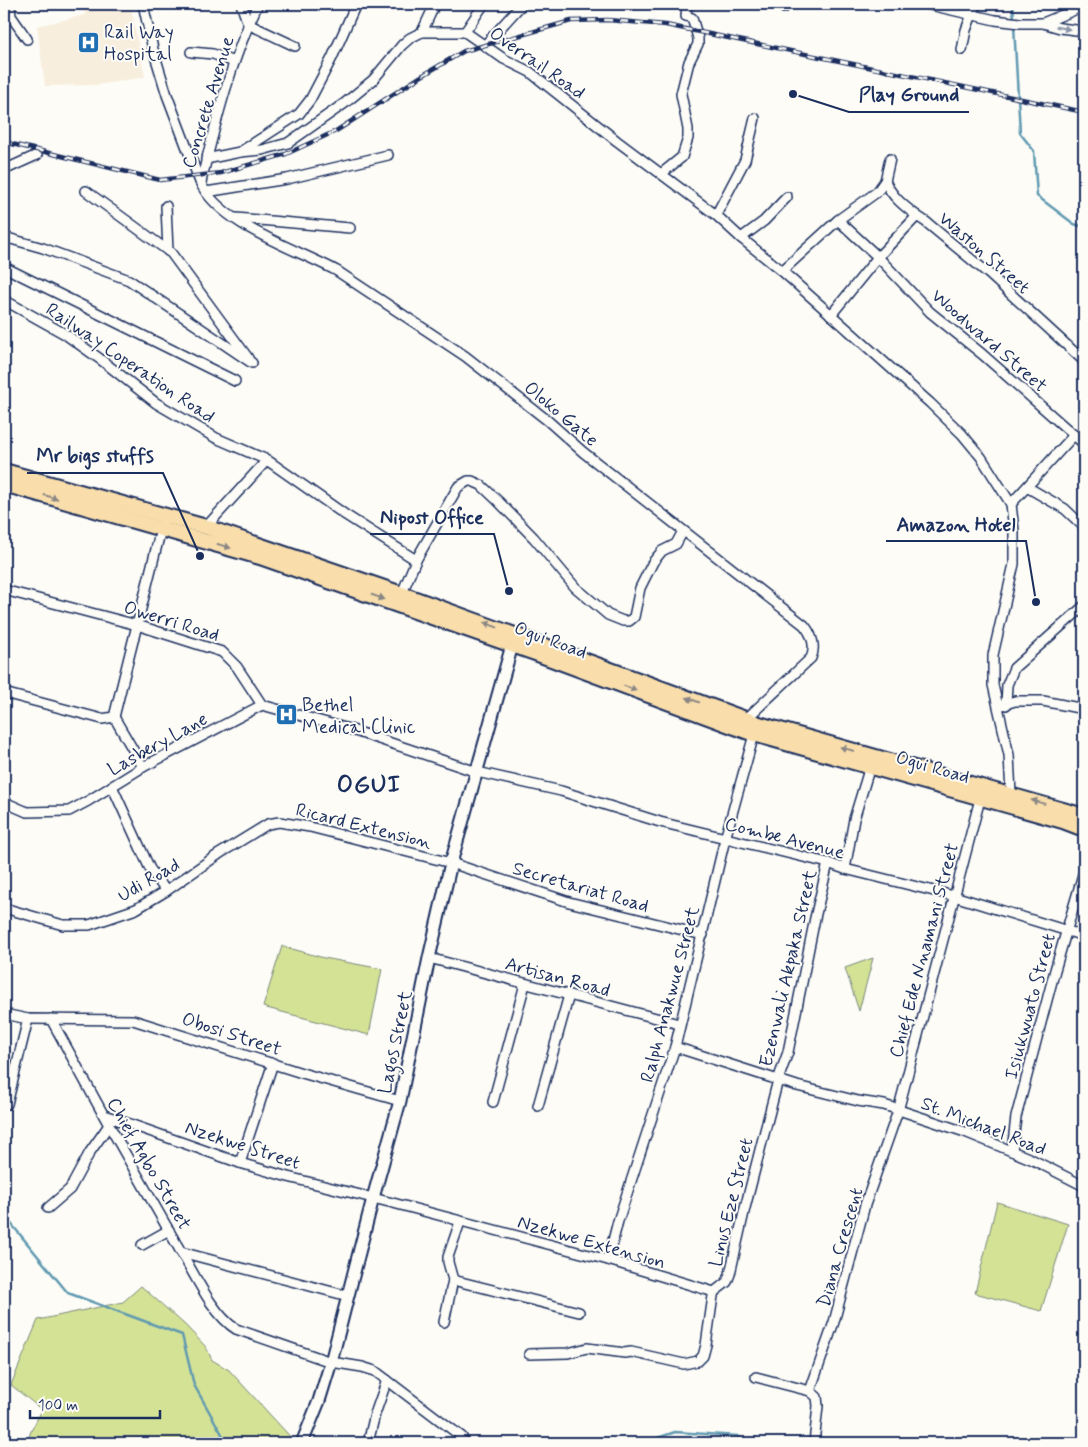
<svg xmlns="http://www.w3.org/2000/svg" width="1088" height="1447" font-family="Mynerve,sans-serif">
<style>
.built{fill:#f8eedd}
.green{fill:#d4e296;stroke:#78887a}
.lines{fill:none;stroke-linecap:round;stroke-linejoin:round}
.stream{stroke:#6099b1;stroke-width:2.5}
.minor-casing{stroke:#1b2f5e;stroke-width:12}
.tertiary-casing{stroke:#1b2f5e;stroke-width:15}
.primary-casing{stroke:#1b2f5e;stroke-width:18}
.minor{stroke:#fdfcf7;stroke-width:9}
.tertiary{stroke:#fdfcf7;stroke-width:11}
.primary{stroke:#f9deab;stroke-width:14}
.rail-casing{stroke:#1b2f5e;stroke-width:4.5}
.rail{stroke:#fdfcf7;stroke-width:2.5;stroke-dasharray:8;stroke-linecap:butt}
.oneway{fill:#8c96aa}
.oneway2{fill:#8a8684}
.labels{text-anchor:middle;stroke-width:4;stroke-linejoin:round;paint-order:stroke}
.poi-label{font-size:19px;fill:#1b2f5e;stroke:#fdfcf7;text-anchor:start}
.street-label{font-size:19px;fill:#1b2f5e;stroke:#fdfcf7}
.district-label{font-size:24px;font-weight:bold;letter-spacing:1px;fill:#1b2f5e;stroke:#fdfcf7}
.leader{fill:none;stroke:#1b2f5e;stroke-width:2}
.callout-dot{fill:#1b2f5e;stroke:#fdfcf7;stroke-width:2}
.callout-label{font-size:20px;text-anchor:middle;font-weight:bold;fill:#1b2f5e;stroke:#fdfcf7;stroke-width:4;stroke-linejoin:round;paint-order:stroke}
</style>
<rect width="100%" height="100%" fill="#fdfcf7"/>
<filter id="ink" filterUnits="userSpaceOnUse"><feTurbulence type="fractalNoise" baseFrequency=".02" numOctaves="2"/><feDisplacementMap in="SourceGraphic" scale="10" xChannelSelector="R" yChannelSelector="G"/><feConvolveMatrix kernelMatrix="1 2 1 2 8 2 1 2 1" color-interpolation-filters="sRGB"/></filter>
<g filter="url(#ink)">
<path class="built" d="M84,4h46l15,73 -48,8 -52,1 -8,-60 48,-11z"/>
<g class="green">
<path d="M282,946l42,12 58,11 -13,66 -106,-28z"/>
<path d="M873,958l-14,53 -14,-43z"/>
<path d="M997,1202l71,22 -27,87 -66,-18z"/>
<path d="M141,1286l44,39 21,22 6,13 17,10 67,73h-269l4,-12 11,-21 -31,-25 27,-65 85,-18z"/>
</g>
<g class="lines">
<g class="stream">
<path d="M1013,4l1,16"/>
<path d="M1014,25l6,108 14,18 3,45 37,28 10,3"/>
<path d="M4,1215l64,78 114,42 12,50 33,58"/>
<path d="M643,1443l32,-11 63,4 7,7"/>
</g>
<defs>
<g id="minor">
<path d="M10,4l1,12 16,23"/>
<path d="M143,4l10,45 14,46 33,87c21,44 97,67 137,89l128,85 82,64 36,32 221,173c8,9 12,22 7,33l-66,62"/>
<path d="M241,4l7,20 47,22"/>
<path d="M926,4l69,16 25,3h23l17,5 24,3"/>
<path d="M784,8l3,-4"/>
<path d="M1043,23l41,-17"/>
<path d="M422,32l13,-28"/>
<path d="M465,32l19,-28"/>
<path d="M485,45l37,-41"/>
<path d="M962,50l4,-20 10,-26"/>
<path d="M191,52l22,2 21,8"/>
<path d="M240,152l22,-2 26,-7 57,-40 28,-23 29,-35 8,-7 12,-6h43l39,27 26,13 87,69 99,74 25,23 41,33 148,132 32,31 19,23 30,47 3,27v33l-21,91v30l16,70 2,39"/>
<path d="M206,159l34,-7 59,-38 11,-14 22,-42 24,-54"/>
<path d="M4,170l33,-15"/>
<path d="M661,174l21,-17 6,-19v-9l-7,-35 8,-32 9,-18v-6l-6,-20 -6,-2 1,-12"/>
<path d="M885,181c7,16 19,25 32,35"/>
<path d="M201,182c15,-61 30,-122 57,-178"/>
<path d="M86,191l85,62 77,105"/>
<path d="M206,192l81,-13 101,-24"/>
<path d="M166,206l2,45"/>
<path d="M716,215l29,-55 10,-42"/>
<path d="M236,218l114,10"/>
<path d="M838,220l40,37 52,55 52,42 102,90"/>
<path d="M4,237l39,11 86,32 123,83"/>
<path d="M741,238l23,-17 23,-24"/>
<path d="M4,267l231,114"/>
<path d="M782,271l56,-51 39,-28 8,-11 5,-22"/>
<path d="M4,300l61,34 35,25 56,44 60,35 51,22 77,54 72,46"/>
<path d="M831,315l47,-58 39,-41 9,6 63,52 95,87"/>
<path d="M1027,487l38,22 19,18"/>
<path d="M1011,504l63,-69"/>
<path d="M206,527l61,-67"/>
<path d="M4,590l133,35 85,27 15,15 25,38 87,24 128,43 84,19 99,31 168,41 17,6 109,27 130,40"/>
<path d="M400,598l16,-38 35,-61 7,-12 10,-6h4l9,4 17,16 36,37 41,49 33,28 15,6h6l5,-4 6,-29 13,-26 9,-11 14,-7 7,-13"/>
<path d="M4,693l98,26 12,-2"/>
<path d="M1002,705l13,-4h28l41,8"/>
<path d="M1006,705l1,-20 7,-17 70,-62"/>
<path d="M114,717l48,-192"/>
<path d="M114,717l29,50"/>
<path d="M112,786l38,83 16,22"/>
<path d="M4,802l23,10 42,-1 19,-10 55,-34 119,-62"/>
<path d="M845,869l9,-50 17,-56"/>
<path d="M4,908l59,17h26l47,-16 30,-18 53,-37 49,-30 11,-2 31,5 141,36 118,39 134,33"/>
<path d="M429,958l250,66"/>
<path d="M4,1014l24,5 105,1 169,53 98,28"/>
<path d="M51,1019l58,106 72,127 167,44"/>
<path d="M675,1047l122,39 61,15 26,4 81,27 66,27 53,27"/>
<path d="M493,1102l32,-118"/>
<path d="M7,1104l21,-85"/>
<path d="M538,1106l31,-111"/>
<path d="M104,1115l136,48 48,14 105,26 215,57 106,32"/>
<path d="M1012,1151l4,-34 39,-147 29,-99"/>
<path d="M240,1163l33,-100"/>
<path d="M48,1208l22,-19 20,-37 19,-27"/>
<path d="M142,1245l27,-15"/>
<path d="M181,1252c14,23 32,63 55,77l95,33 31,5 13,4 87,66"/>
<path d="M608,1260l10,-39 57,-174 50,-208 30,-108"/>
<path d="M453,1280l126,32"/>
<path d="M444,1322l9,-42 -5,-18v-5l12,-35"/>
<path d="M529,1354l39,-1 19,-5 38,5 6,-1 53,12 14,-3 5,-5 3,-11 7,-49 1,-4 13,-10 3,-8 15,-66 33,-128 10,-28 27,-134 13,-55"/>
<path d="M756,1377l54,14 7,6 1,9 -4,37"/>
<path d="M810,1391l24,-69 31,-117 33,-94 82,-312"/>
<path d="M368,1443l7,-29 12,-34"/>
</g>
<path id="tertiary" d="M302,1443l17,-42 12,-39 42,-164 27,-97 29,-143 22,-95 63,-225"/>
<g id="primary">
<path d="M4,471l202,56 196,67 357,130 325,92"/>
<path d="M4,484l256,73 275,96 219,81 309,87 21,8"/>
</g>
</defs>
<use href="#minor" class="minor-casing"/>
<use href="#tertiary" class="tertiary-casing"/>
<use href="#primary" class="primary-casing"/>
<use href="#minor" class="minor"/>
<use href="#tertiary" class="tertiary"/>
<use href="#primary" class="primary"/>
<defs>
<path id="rail" d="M4,142l156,38 61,-7 65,-19 50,-23 84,-54 44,-26 107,-30 37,-1 58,5 418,87"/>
</defs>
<use href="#rail" class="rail-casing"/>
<use href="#rail" class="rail"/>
</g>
<defs><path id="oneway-solid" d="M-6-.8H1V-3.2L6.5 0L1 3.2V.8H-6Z" transform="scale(1.25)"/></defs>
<use class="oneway" href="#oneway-solid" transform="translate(1063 28) rotate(10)"/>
<g class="oneway2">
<use href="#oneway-solid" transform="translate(51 497) rotate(16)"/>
<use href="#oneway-solid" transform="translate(224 546) rotate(17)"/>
<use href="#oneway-solid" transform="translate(378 597) rotate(19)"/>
<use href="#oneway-solid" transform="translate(491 625) rotate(-160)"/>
<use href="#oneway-solid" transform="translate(630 688) rotate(21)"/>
<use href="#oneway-solid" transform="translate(693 700) rotate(-159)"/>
<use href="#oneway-solid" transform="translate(847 749) rotate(-164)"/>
<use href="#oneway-solid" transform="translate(1038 802) rotate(-164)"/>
</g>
</g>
<defs>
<symbol id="hospital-square" viewBox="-11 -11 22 22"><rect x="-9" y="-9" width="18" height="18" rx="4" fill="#1f6fb2" stroke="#fdfcf7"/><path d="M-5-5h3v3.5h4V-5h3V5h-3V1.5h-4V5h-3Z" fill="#fff"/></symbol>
</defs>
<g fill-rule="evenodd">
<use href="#hospital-square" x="76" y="30" width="25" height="25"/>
<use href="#hospital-square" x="274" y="702" width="25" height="25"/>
</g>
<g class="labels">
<g class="poi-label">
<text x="104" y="38">Rail Way<tspan x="104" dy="22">Hospital</tspan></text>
<text x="302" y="711">Bethel<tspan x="302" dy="22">Medical Clinic</tspan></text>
</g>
<g class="street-label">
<text transform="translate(538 62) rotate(35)" y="7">Overrail Road</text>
<text transform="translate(207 102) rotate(-73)" y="7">Concrete Avenue</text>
<text transform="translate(985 252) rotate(41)" y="7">Waston Street</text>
<text transform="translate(990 340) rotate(41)" y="7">Woodward Street</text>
<text transform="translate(131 362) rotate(34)" y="7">Railway Coperation Road</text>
<text transform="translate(562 413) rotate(40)" y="7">Oloko Gate</text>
<text transform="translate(172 620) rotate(17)" y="7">Owerri Road</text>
<text transform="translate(551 639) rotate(20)" y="7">Ogui Road</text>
<text transform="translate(157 743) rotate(-29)" y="7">Lasbery Lane</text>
<text transform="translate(933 766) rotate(16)" y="7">Ogui Road</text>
<text transform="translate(364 825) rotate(14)" y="7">Ricard Extension</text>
<text transform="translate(785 837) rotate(14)" y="7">Combe Avenue</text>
<text transform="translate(148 879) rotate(-30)" y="7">Udi Road</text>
<text transform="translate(581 886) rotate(16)" y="7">Secretariat Road</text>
<text transform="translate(923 950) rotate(-75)" y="7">Chief Ede Nnamani Street</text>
<text transform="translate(787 968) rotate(-77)" y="7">Ezenwali Akpaka Street</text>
<text transform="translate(558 976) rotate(15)" y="7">Artisan Road</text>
<text transform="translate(669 994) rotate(-75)" y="7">Ralph Anakwue Street</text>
<text transform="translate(1029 1006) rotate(-75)" y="7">Isiukwuato Street</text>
<text transform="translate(232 1033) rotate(18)" y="7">Obosi Street</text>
<text transform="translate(394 1042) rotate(-78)" y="7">Lagos Street</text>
<text transform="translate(984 1125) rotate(21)" y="7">St. Michael Road</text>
<text transform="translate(243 1144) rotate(18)" y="7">Nzekwe Street</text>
<text transform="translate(150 1163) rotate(60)" y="7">Chief Agbo Street</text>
<text transform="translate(730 1202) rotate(-76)" y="7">Linus Eze Street</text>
<text transform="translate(592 1241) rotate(16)" y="7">Nzekwe Extension</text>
<text transform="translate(839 1247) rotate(-74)" y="7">Diana Crescent</text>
</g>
<g class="district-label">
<text x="369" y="792">OGUI</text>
</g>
</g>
<path class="leader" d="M793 94L849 112H969M200 556L163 473H27M509 591L494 534H370M1036 602L1026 541H886"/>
<g class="callout-dot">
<circle cx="793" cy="94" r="5"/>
<circle cx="200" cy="556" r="5"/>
<circle cx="509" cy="591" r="5"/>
<circle cx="1036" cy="602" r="5"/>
</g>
<g class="callout-label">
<text x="909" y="101">Play Ground</text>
<text x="95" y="462">Mr bigs stuffs</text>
<text x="432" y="524">Nipost Office</text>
<text x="956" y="531">Amazon Hotel</text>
</g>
<rect width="1088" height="1447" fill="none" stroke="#fdfcf7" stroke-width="20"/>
<rect x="10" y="10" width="1068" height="1427" fill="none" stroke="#1b2f5e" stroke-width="2" filter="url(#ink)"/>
<path d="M30 1410v8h130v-8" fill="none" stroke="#1b2f5e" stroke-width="2.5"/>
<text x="38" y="1410" font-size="15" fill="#1b2f5e" stroke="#fdfcf7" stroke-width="4" paint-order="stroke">100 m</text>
</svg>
